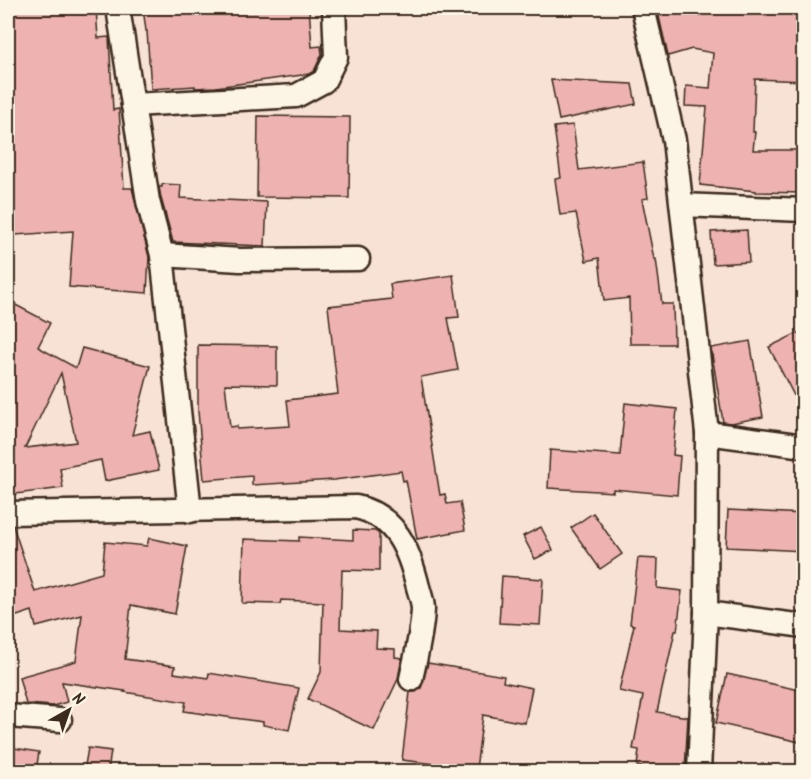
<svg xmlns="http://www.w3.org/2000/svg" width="811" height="779" font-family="Kalam,sans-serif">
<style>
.building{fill:#eeb2b0;stroke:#3b2a1e;stroke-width:1.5;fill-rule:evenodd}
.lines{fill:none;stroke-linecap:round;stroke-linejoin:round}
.street-casing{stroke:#3b2a1e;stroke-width:27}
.street{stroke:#fcf5e5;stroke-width:22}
</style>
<rect width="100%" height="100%" fill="#f8e1d5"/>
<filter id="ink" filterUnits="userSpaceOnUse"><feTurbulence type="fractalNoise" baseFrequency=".0167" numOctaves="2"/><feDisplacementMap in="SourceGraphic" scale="12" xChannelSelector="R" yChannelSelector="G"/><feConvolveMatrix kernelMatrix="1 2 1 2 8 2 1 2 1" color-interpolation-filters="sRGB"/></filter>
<g filter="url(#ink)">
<g class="building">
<path d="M8,8h88l2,30 11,-1 4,73 6,-1 5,79h8l17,69 -2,36 -78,-6 4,-56 -58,4 -7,-88z"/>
<path d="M143,8h166l3,39 9,-1 1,8 -8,17 -5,3 -93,13 -21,1v-2l-44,3 -4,-58h-1z"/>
<path d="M657,8h24l1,5 22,-5h100v73l-49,-2 -2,53h2l-2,18h51v43l-48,-1v-1l-56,-6 7,-78 -22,-1 1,-20 24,2 3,-35 -21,-4 -24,7z"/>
<path d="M551,80l81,4 4,20 -77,16z"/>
<path d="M258,116l92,1 -1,81 -92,-1z"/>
<path d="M573,125l6,45 64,-8 5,36 -6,1 12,60h2l6,45h11l1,40h-44l-1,-46 -25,3 -5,-43 -13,3 -10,-48 -16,2 -5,-36 6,-1 -7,-51z"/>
<path d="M162,184l19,1 -1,13 87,4 -2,44 -92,-4 -12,-44 -2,-11h3z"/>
<path d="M747,230l2,32 -36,2 -2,-32z"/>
<path d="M453,275l6,42 -11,1 10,52 -37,7 19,118 5,-1 2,10 13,-2 5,28 -48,9 -11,-59 -3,1 -2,-10 -67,9 -82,5v-9l-48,4 -6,-69v-66l79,1v39l-52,-1 5,43 7,-1v3l53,-3 -3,-26 51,-6 -10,-88 64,-7 -2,-15z"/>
<path d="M8,301l42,22 -12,24 38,21 6,-20 68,18 -18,69 18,-4 9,39 -54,11 -4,-21 -41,8 3,20 -55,7zM61,373l15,69 -51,6z"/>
<path d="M804,330v85l-35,-68z"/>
<path d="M750,341l13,76 -32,6 -8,-1 -12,-74z"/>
<path d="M625,403l52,6 -4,46 7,1 -3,39 -64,-6v3l-65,-4 2,-38 70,5z"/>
<path d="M728,510l76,4v37l-78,-4z"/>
<path d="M593,513l29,41 -22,15 -29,-41z"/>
<path d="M8,526h5l22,66 67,-19 3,-31 42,4 2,-8 38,8 -12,68 -44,-9 -6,54 50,7 -1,7 34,5 1,-5 90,15 -10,42 -26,-5v-3l-79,-11 2,-9 -62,-10 1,-1 -63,-9 5,20 -14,4 -27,-2 -7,-27 57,-16 6,-46 -46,12 -4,-16 -24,8z"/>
<path d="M541,527l12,23 -18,9 -12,-23z"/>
<path d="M353,530l22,1 4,3v37l-37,-1 -2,59 37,2 -1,17 19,1v8l7,1 -4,21 -24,51 -66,-31 13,-27 2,-70 -42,-2 -1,4 -38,-1 2,-64 55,2v-4l54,3z"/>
<path d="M638,558l20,1 -1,29 25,3 -5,40h-2l-18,81 31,5 -3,54h-43v-4l-5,-1 2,-16 -6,-1 10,-53 -24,-5 15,-66 -4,-1z"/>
<path d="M502,576l41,3 -3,46 -41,-2z"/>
<path d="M428,663l76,13 -1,6 29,6 -7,35 -42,-8 -7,54 -74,-9 8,-68h6l5,-4z"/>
<path d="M727,674l77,17v52l-88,-20z"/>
<path d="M8,747l31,5 -3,19h-28z"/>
<path d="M88,748l23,3 -3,20h-24z"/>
</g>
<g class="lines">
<defs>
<g id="street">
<path d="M118,8l30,193 14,54 28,256"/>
<path d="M643,8l31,132 33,293 -1,180 -7,159"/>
<path d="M133,105l163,-9 28,-15 12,-24 -2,-49"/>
<path d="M682,205l122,5"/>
<path d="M162,255l78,5 118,-1"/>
<path d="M707,433l97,13"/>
<path d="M8,513l348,-6c40,9 53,43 62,80 2,7 5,15 5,22 -1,24 -7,47 -12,70"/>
<path d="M706,613l98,13"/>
<path d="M8,716l52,4"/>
</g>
</defs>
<use href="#street" class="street-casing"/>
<use href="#street" class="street"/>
</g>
</g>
<rect width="811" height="779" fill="none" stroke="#fcf5e5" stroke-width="30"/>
<rect x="15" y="15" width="781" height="749" fill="none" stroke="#3b2a1e" stroke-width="2" filter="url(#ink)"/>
<g transform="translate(69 710) rotate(40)" stroke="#fcf5e5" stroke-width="4.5" paint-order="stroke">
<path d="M0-4.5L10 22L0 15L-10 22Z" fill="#3b2a1e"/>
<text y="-9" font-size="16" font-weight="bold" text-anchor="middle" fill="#3b2a1e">N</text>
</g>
</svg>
